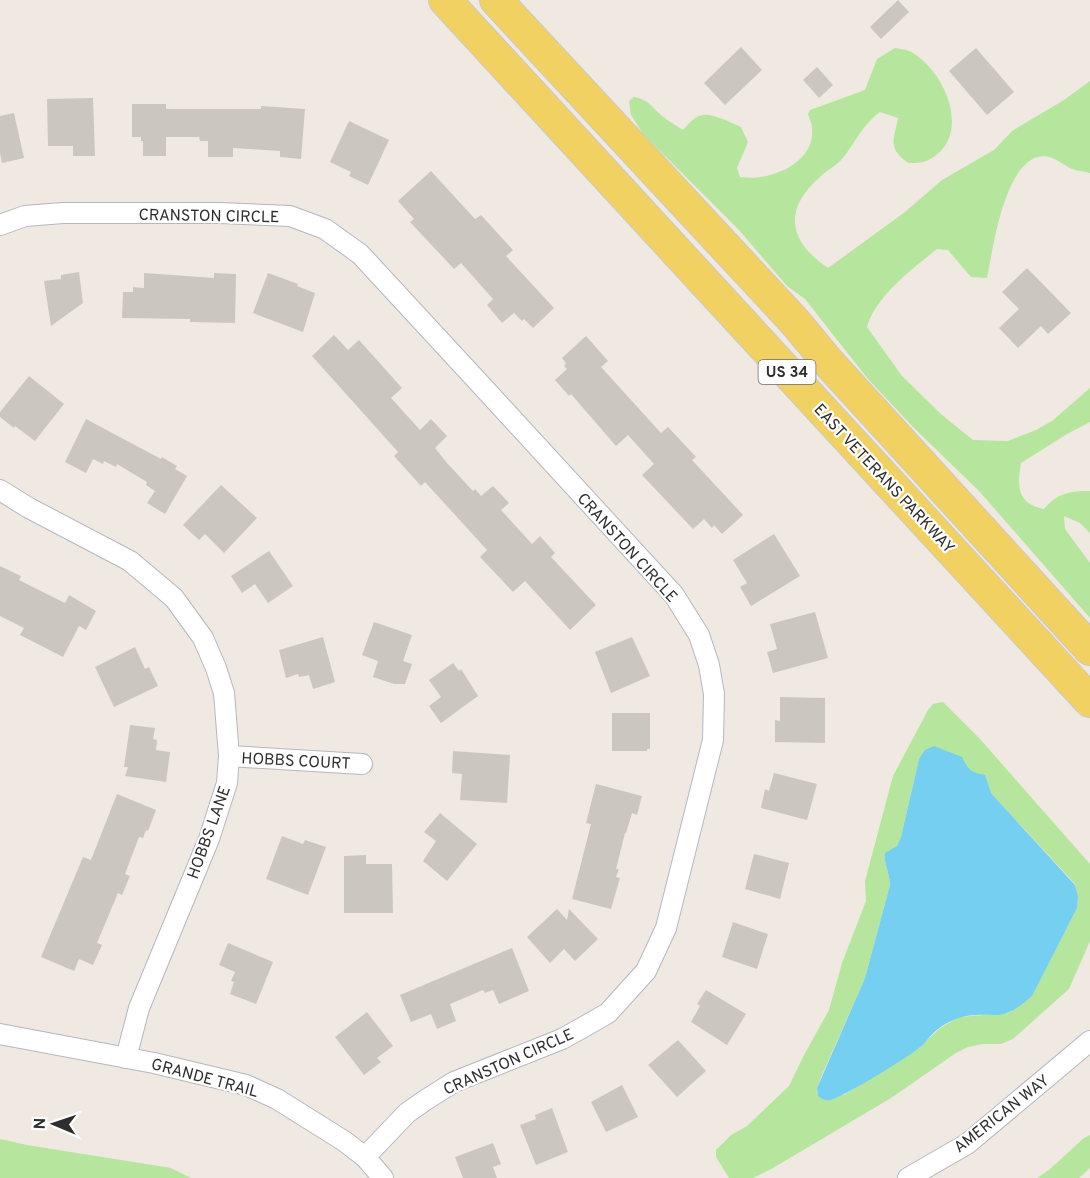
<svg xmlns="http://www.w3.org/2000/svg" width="1090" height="1178" font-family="Overpass,sans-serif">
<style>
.green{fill:#b6e59e;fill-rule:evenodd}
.water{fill:#75cff0}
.building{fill:#cbc7bf}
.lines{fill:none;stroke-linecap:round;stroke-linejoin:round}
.minor-casing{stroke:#b4b7c1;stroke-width:22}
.primary-casing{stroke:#c9c9c9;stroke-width:34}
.minor{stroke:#fff;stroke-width:20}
.primary{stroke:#f2d163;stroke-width:32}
.labels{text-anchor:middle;stroke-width:4.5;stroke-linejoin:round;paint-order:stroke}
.shield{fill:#fff;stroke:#6d6d6d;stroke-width:1.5}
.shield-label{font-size:15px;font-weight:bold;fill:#2e2e2e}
.street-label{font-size:16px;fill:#2e2e2e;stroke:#fff}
</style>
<rect width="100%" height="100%" fill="#efe9e1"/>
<g class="green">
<path d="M895,48c4,1 10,1 14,3 37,18 66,89 17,110 -5,2 -12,2 -18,2 -21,-15 -14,-23 -10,-45l-18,-6c-17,12 -25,31 -38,47 -6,7 -15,11 -22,18 -37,32 -32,64 8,91l77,-56 37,-32 52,-30 18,-19 52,-31 26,-19v92c-6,-2 -13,-2 -18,-4 -11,-5 -20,-16 -34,-12 -34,9 -45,91 -51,121l-16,-1 -23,-27 -11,-1c-24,19 -62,48 -70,78l35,49 40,39 31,25 35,1 28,-11 16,-9 38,-33v34l-23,12 -46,29c-4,23 -4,41 23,46 13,-16 26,-18 46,-18v42l-10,-10 -16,-7 1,13 25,34v55l-111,-127 -67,-65 -44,-47 -63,-80 -18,-13 -48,-56 -96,-96 -12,-19 -2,-14 5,-4c14,2 19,11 28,19 6,5 14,9 21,14 5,-5 11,-14 20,-15 9,-2 29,8 38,12l7,15 -11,26 3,9c29,5 76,-14 72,-49 0,-5 -3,-10 -4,-14l2,-4 55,-20 12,-31z"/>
<path d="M943,702l37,37 110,125v77l-21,48 -56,50 -12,5h-18l-15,3 -12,6 -65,45 -118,70 -20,10h-24l-13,-21v-7l15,-15 16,-9 42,-40 15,-31 25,-45 13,-47 24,-62 -1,-20 28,-105 35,-66 5,-6zM919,759c30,5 57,3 72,34l84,91 3,12 -1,12 -45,87 -24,18 -49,4 -20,12 -20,19 -75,47 -26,1 -1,-8 4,-11 44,-99 25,-93c0,-11 -7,-23 -5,-31l12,-8 4,-9z"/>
<path d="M1090,1135v33l-11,10h-42l12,-8 35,-32z"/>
<path d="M0,1139l27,6 144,23 20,10h-191z"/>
</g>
<path class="water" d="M934,746l28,11c5,12 10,16 23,18l6,18 84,92 3,11 -1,12 -45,88c-7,6 -14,12 -23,16 -10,5 -21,2 -32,3 -14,0 -27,5 -39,14 -7,5 -12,14 -19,19 -12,10 -77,50 -89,52 -5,1 -8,-1 -12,-4l-1,-8 48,-110 25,-93c0,-11 -7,-23 -5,-32l12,-7 4,-9 18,-78 6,-9z"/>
<g class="building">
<path d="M898,0l11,12 -28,27 -11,-12z"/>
<path d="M741,47l21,23 -37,35 -21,-22z"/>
<path d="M976,48l38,44 -27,23 -38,-44z"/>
<path d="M817,67l16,18 -14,13 -16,-18z"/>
<path d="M93,98l2,58h-22v-10h-25l-1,-47z"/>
<path d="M132,104h34v5h95v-3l44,3 -4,50 -21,-2v-6l-47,-3v9h-25v-16h-8l-1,-4h-33v19h-23v-15h-2v-4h-9z"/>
<path d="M14,113l10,45 -22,5 -2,-10v-37z"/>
<path d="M349,121l40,19 -21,45 -19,-9 2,-4 -21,-10z"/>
<path d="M431,171l44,48 6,-4 32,35 -7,6 48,52 -21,20 -9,-9 -2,2 -8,-8 -12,10 -15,-18 6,-6 -32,-36 -7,6 -44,-47 4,-3 -16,-18z"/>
<path d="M1027,268l44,45 -23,21 -7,-8 -23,22 -19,-20 20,-19 -17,-17z"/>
<path d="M79,272l4,31 -32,23 -7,-45 17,-2v-4z"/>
<path d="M144,273l70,5v-5l22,1 -1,49 -45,-1v-3l-68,-1 1,-26h10v-5l11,1z"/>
<path d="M268,273l30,11 -1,2 18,7 -12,39 -50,-19z"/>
<path d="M334,335l14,15 11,-10 43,48 -11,10 29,32 11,-11 16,17 -12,12 12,15 26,28 2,-2 6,7 12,-10 16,17 -8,7 31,34 8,-8 15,17 -4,4 45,48 -26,25 -45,-49 -12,11 -33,-35 7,-7 -62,-68 -4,4 -27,-30 4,-4 -86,-96z"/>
<path d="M586,336l22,25 -7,6 60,66 7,-6 28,30 -4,3 51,55 -21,19 -8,-9 -2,3 -8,-9 -11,10 -51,-54 12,-11 -26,-29 -12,11 -45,-52 -2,2 -14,-16 12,-11 -3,-3 2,-3 -4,-5z"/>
<path d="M29,376l35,28 -29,37 -20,-15 -1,2 -14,-11v-5z"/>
<path d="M86,419l75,40 1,-2 15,9 -2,3 12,7 -22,38 -18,-11 8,-12 -9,-6 1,-3 -30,-18 -1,3 -12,-6 -1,3 -10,-5 -7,14 -21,-11z"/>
<path d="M221,485l36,33 -33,35 -19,-19 -6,6 -16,-15z"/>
<path d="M774,534l26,42 -49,30 -11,-19 7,-4 -14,-23z"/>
<path d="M269,551l24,35 -25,17 -13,-19 -13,9 -11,-17z"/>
<path d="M0,566l21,10 -2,4 46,23 4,-8 27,16 -10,19 -7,-4 -16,31 -43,-22 4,-7 -24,-12z"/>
<path d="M815,612l13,46 -55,15 -6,-21 10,-3 -7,-25z"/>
<path d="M374,622l38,13 -9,26 9,3 -7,20h-11l-21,-7 5,-16 -16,-6z"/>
<path d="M323,637l12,45 -22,7 -4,-14 -10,2 -1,-3 -12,4 -7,-28z"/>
<path d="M632,637l18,39 -39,17 -16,-41z"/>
<path d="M135,647l10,22 4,-2 9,19 -44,21 -19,-40z"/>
<path d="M453,663l6,8 2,-2 17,27 -37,27 -12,-17 12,-9 -12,-17z"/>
<path d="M780,697l45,1v45l-50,-1v-22l5,1z"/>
<path d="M612,713h38v36h-3v2h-35z"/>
<path d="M130,725l25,3 -2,11 4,1 -1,10 14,2 -4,30 -41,-6 3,-9h-4z"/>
<path d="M453,751l57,4 -3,48 -47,-3 2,-26 -10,-1z"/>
<path d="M774,773l43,11 -10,36 -46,-12 4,-19 4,2z"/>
<path d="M596,784l46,12 -5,19 -5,-2 -6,20h-1l-9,36h3l-3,8 4,1 -9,31 -39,-10 19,-75 -5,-1z"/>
<path d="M117,794l39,16 -8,21 -2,-1 -3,8 -4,-1 -14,37 5,2 -8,19 -4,-2 -21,50 5,2 -9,20 -14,-6 -5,12 -33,-14 42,-100 8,3z"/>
<path d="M440,813l37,31 -30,37 -24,-20 13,-20 -12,-9z"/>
<path d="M282,836l21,8 2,-4 21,7 -18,48 -42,-16z"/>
<path d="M754,854l35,9 -9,36 -35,-10z"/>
<path d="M366,855v9h26l1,49h-49v-57z"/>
<path d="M557,909l10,11 2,-11 29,30 -23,22 -11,-12 -14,14 -23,-26z"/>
<path d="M733,922l35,12 -11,35 -35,-12z"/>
<path d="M228,943l45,19 -17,42 -26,-10 4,-12 -3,-1 4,-9 -16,-7z"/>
<path d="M512,948l17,43 -30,13 -6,-14 -8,3 -2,-3 -33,14 6,17 -19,8 -6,-15 -20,8 -11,-27z"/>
<path d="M706,990l40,24 -19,31 -36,-23 9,-16 -3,-2z"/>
<path d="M367,1012l26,34 -16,12 4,4 -17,13 -29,-38z"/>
<path d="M678,1040l28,31 -29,26 -29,-32z"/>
<path d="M622,1085l16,32 -32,15 -15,-30z"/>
<path d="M552,1108l16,44 -32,13 -16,-40 16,-6 -1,-4z"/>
<path d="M493,1143l8,21 -8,3 4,11h-34l-8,-21z"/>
</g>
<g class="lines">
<defs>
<g id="minor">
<path d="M0,225l25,-9 38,-3h156l71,3 35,13 35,25 122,132 192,209 25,40 10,30 5,29 -1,46 -47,188 -20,43 -38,42 -28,16 -18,10 -108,43 -30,19 -17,12 -42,44"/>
<path d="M0,490l29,18 101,53 44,37 29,40 13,30 8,25 5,63 -2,27 -18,56 -70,169 -13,50"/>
<path d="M229,756l133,8"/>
<path d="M0,1034l154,29 92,22 31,14 67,42 21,16 18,21"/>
<path d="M908,1178l59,-34 123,-103"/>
</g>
<g id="primary">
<path d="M445,0l645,701"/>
<path d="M496,0l299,322 34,41 261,286"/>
</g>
</defs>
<use href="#minor" class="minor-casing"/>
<use href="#primary" class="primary-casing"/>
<use href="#minor" class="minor"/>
<use href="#primary" class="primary"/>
</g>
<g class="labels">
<rect class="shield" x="758.5" y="360" width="57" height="24" rx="4.5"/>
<g class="shield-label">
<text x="787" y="377">US 34</text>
</g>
<g class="street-label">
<text transform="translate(209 215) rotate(1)" y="6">CRANSTON CIRCLE</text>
<text transform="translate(885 478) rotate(47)" y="6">EAST VETERANS PARKWAY</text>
<text transform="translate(628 547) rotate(48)" y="6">CRANSTON CIRCLE</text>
<text transform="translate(296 760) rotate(3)" y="6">HOBBS COURT</text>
<text transform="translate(208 832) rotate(-70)" y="6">HOBBS LANE</text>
<text transform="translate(508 1061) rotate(-24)" y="6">CRANSTON CIRCLE</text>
<text transform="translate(205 1077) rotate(15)" y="6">GRANDE TRAIL</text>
<text transform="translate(1001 1113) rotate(-38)" y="6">AMERICAN WAY</text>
</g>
</g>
<g transform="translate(54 1124) rotate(272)" stroke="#ffffff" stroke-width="4.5" paint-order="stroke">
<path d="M0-4.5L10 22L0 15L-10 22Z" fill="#2e2e2e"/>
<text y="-9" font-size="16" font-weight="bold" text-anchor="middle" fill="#2e2e2e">N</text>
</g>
</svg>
